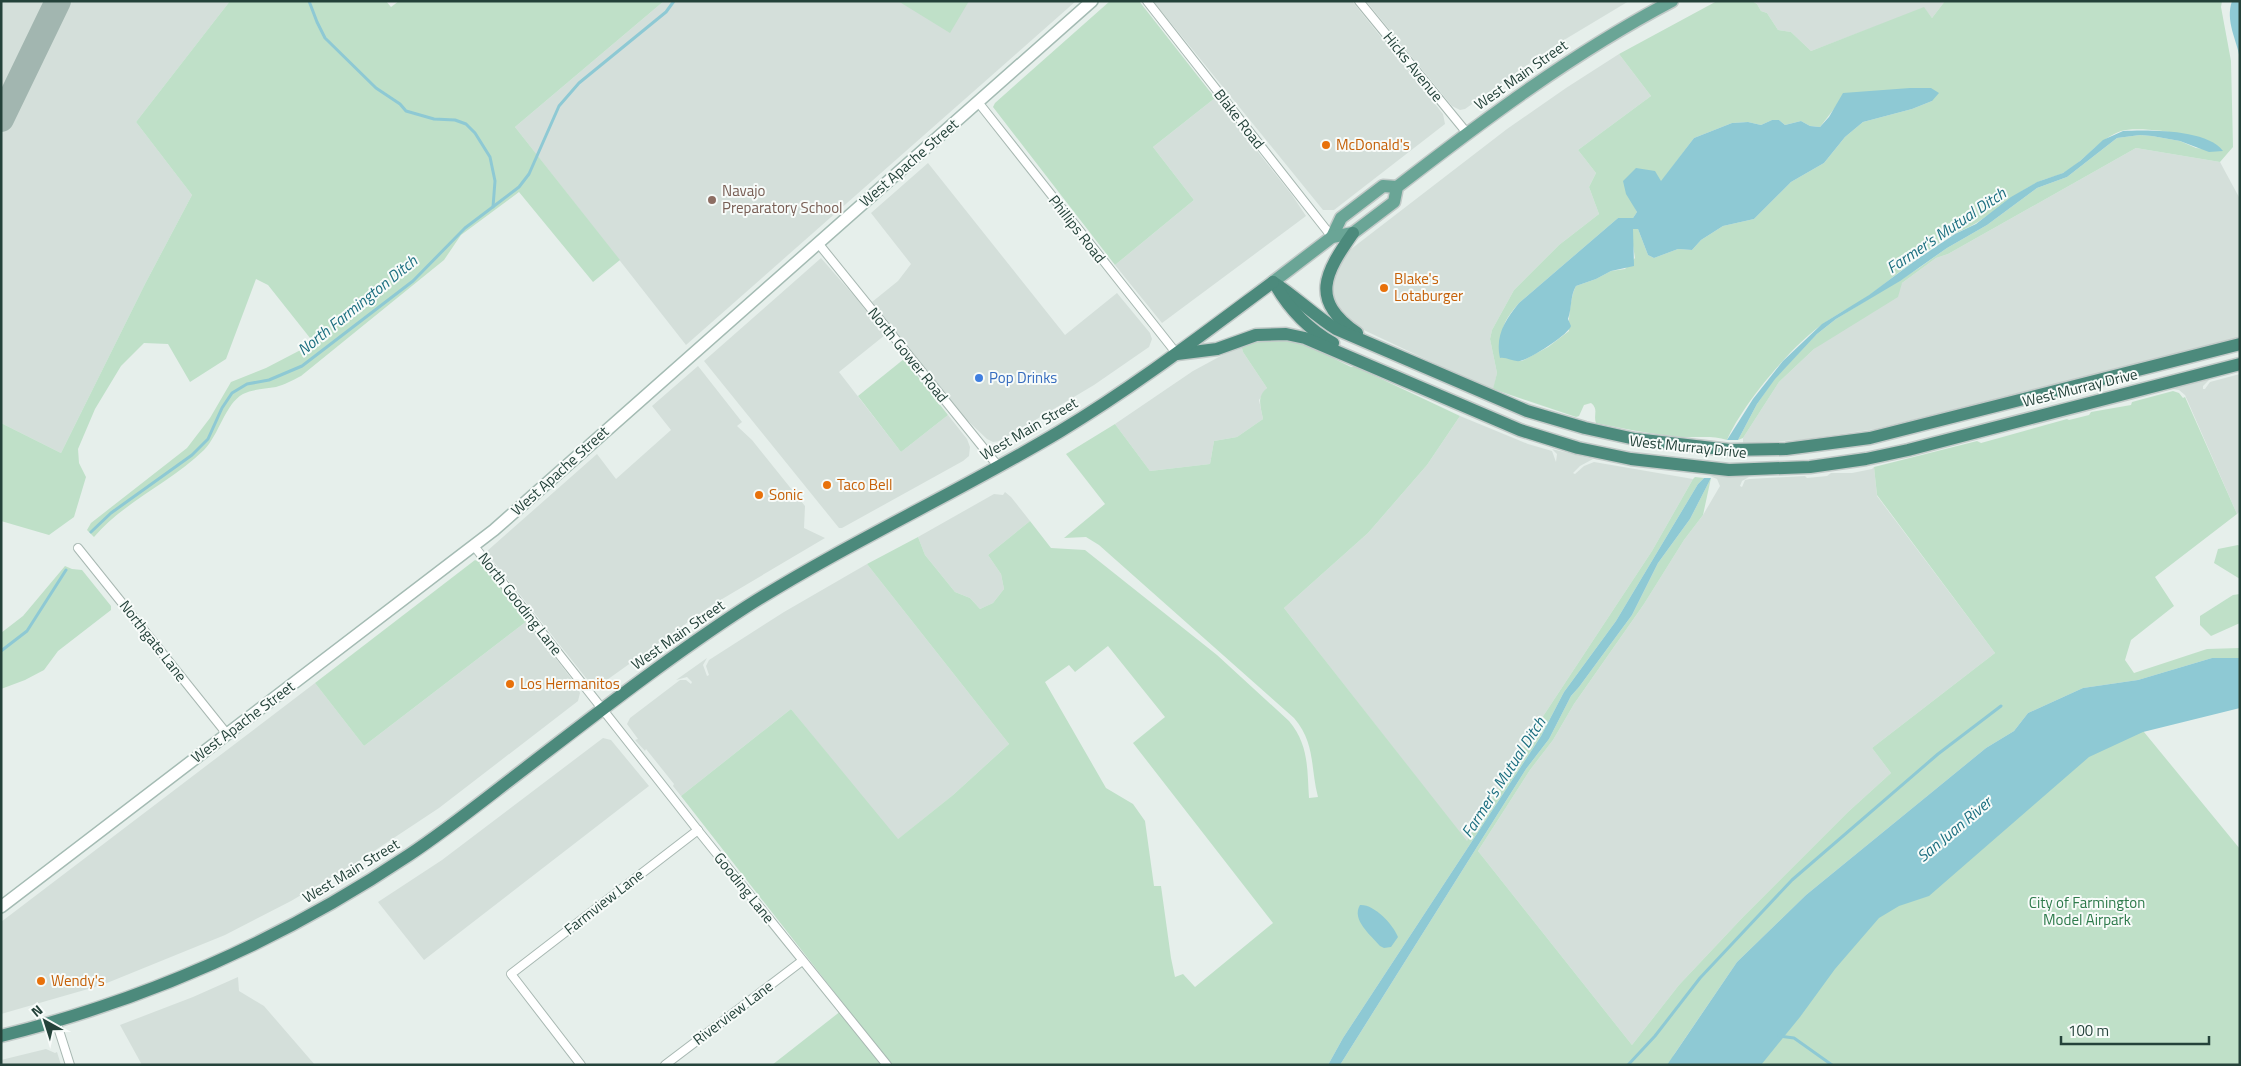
<svg xmlns="http://www.w3.org/2000/svg" width="2241" height="1066" font-family="'Titillium Web',sans-serif">
<style>
.built{fill:#d4dfda}
.green{fill:#bfe0c8;fill-rule:evenodd}
.water{fill:#8ec9d4}
.lines{fill:none;stroke-linecap:round;stroke-linejoin:round}
.stream{stroke:#8ec9d4;stroke-width:3}
.taxiway{stroke:#a2b6b0;stroke-width:26}
.minor-casing{stroke:#a8b8b2;stroke-width:10}
.secondary-casing{stroke:#a4bbb3;stroke-width:14}
.primary-casing{stroke:#c2cac8;stroke-width:15}
.trunk-casing{stroke:#c2cac8;stroke-width:15}
.minor{stroke:#fff;stroke-width:8}
.secondary{stroke:#fff;stroke-width:11}
.primary{stroke:#6aa596;stroke-width:12}
.trunk{stroke:#4c8a7c;stroke-width:12}
.food-dot{fill:#e8710a;stroke:#f7fbf9;stroke-width:2}
.education-dot{fill:#8d6e63;stroke:#f7fbf9;stroke-width:2}
.shop-dot{fill:#3f7fe0;stroke:#f7fbf9;stroke-width:2}
.labels{text-anchor:middle;stroke-width:4;stroke-linejoin:round;paint-order:stroke}
.street-label{font-size:15px;fill:#24423a;stroke:#f7fbf9}
.food-label{font-size:15px;fill:#c56008;stroke:#f7fbf9;text-anchor:start}
.education-label{font-size:15px;fill:#785e54;stroke:#f7fbf9;text-anchor:start}
.shop-label{font-size:15px;fill:#366cbe;stroke:#f7fbf9;text-anchor:start}
.park-label{font-size:15px;fill:#2d7a4b;stroke:#f7fbf9}
.water-label{font-size:16px;font-style:italic;fill:#1c6f80;stroke:#f7fbf9}
</style>
<rect width="100%" height="100%" fill="#e6efeb"/>
<g class="built">
<path d="M1,1h229l-94,121 56,73 -47,89 -84,169 -60,-30z"/>
<path d="M664,1h412l-390,344 -171,-218z"/>
<path d="M1153,1h199l91,113 2,10 -111,86h-11z"/>
<path d="M1366,1h263l-75,45 -89,63 -5,1 -8,-4z"/>
<path d="M1752,1h193l-13,17 -8,-10 -113,43 -20,-19 -13,-2 -11,-17 -6,-2 -4,-7z"/>
<path d="M1619,54l32,42 -73,54 18,23 -7,14 10,27 -40,31 -45,45 -22,40 -2,9 7,34 -4,18 -144,-68 -15,-17 -4,-23 12,-27 165,-127 59,-41z"/>
<path d="M1215,98l77,97 14,21 -144,107 -47,-58 79,-65 -41,-53z"/>
<path d="M2136,148l84,14 20,37v138l-364,92 -76,11 -57,3v-5l36,-56 35,-33 88,-66 34,-25 12,-4z"/>
<path d="M928,163l137,172 52,-42 33,40 2,6 -3,8 -55,38 -94,56 -7,1 -6,-3 -22,-21 -93,-116 26,-21 13,-17 -40,-51z"/>
<path d="M821,258l35,40 29,37 -46,37 62,80 47,-37 19,24 3,8 -1,9 -6,5 -121,67h-3l-135,-167z"/>
<path d="M1241,345l2,7 24,36 -8,12 4,19 -26,18 -23,4 -4,23 -60,7 -35,-47 78,-53z"/>
<path d="M698,366l44,56 -5,4 15,14 53,66 -1,22 21,10 -113,67 -108,77 -11,2 -7,-6 -100,-126 111,-98 19,25 55,-49 -19,-24z"/>
<path d="M2240,374v137l-3,3 -52,-119 -6,-5 -7,-1 38,-10 -7,7v3h2l5,-7z"/>
<path d="M1460,416l68,28 24,7 4,11 1,-8 -5,-5 41,10 -13,7 -7,7 2,1 9,-8 10,-4 99,17 -41,72 -118,179 -67,112 -183,-234 84,-75 59,-68z"/>
<path d="M1874,467l3,29 118,157 -123,95 19,25 -43,39 -104,104 -65,69 -47,60 -154,-194 52,-81 23,-30 21,-36 70,-100 40,-64 19,-25 17,-29 -3,-7 -7,-3 39,1 -7,4 -2,5 2,1 3,-7 5,-1 55,-3 2,2 20,-2 4,-3h21l20,-4z"/>
<path d="M1005,492l6,5 19,24 -42,34 13,19 3,15 -11,14 -13,6 -10,-11 -15,-6 -30,-37 -7,-18 76,-43 9,1z"/>
<path d="M867,564l142,180 -56,51 -56,45 -106,-131 -110,87 -8,-10 1,-2 -28,-35 -1,2 -10,-11 3,-1 -11,-15 3,-6 50,-38h6l5,4 1,-2 -5,-5 -11,3 31,-22 -4,7 4,11 2,-1 -3,-9 3,-6 75,-48z"/>
<path d="M527,621l50,65 3,7 -2,8 -139,107 -80,53 -68,40 -66,34 -123,50 -101,29v-92l314,-239 49,63z"/>
<path d="M603,738l8,2 38,46 -225,174 -46,-58 64,-42z"/>
<path d="M238,977l1,14 25,15 51,59h-173l-22,-40 73,-28z"/>
<path d="M46,1049l9,4 2,-1 4,13h-60v-5z"/>
</g>
<g class="green">
<path d="M230,1h156l5,6 8,-6h265l-149,126 105,133 -27,22 -74,-90 -58,43 -17,25 -143,116c-8,4 -17,9 -25,11 -11,2 -23,2 -33,7 -18,10 -24,41 -39,56 -34,33 -79,51 -110,87l-7,-7 4,-7 96,-75 23,-30 21,-36 35,-14 48,-25 -46,-58 -12,-6 -30,80 -36,23 -22,-38 -24,-1 -23,23 -26,43 -17,40 1,14 7,14 -12,40 -25,18 -48,-14v-98l60,30 84,-169 47,-89 -56,-73z"/>
<path d="M898,1h71l-19,32z"/>
<path d="M1110,1h29l76,97 -62,49 41,53 -79,65 -122,-158 2,-4z"/>
<path d="M1717,1h35l5,3 4,7 6,2 11,17 13,2 20,19 113,-44 8,11 13,-17h277l-1,6 10,54 2,86 -13,15 -84,-14 -188,106 -12,4 -34,25 -4,14 -84,52 -35,33 -36,56 -5,2 19,-36 18,-26 42,-44 19,-15 83,-51 28,-20 40,-23 50,-37 30,-11 50,-39 23,-3 12,1 28,5 16,7 26,3c-13,-16 -82,-26 -101,-20 -23,8 -37,31 -58,42 -8,4 -17,5 -25,9 -22,11 -40,27 -60,40 -8,5 -16,8 -24,12 -29,16 -56,40 -83,60 -15,11 -33,19 -48,30 -31,21 -81,81 -96,116 -15,-5 -31,-2 -46,-3 -29,-3 -57,-8 -85,-14 -3,-8 3,-14 -5,-20l-7,2 -5,11 -3,1 -83,-28 4,-16 -7,-34 2,-9 22,-40 45,-45 40,-31 -10,-27 7,-14 -18,-23 73,-54 -32,-42zM1840,101h92l-20,8 -49,13 -18,15 -21,26 -33,19 -37,37 -31,7 -22,14 -9,10 -14,-1 -24,9 -6,-3 -10,-26h-5l-1,10 3,19 -10,11 -14,2 -15,8 -20,7c-5,8 -8,35 -7,45l-21,16 -26,14 -18,-4c-3,-27 -4,-32 15,-54l99,-85h15l4,-6 -4,-8 28,-22 33,-44 38,-15 16,-1 13,3 11,-5h7l6,5 16,-4 9,5 10,1z"/>
<path d="M1284,340l24,5 26,11 1,3 16,8h5l104,49 -33,49 -59,68 -84,75 183,233 67,-111 118,-179 41,-72 2,-2 9,1 -6,6 -82,137 -52,71 -23,44 -198,302 -15,27h-556l74,-58 -165,-211 110,-87 107,130 55,-44 56,-51 -142,-180 51,-27 7,18 30,37 15,6 10,11 13,-6 11,-14 -3,-15 -13,-19 42,-34 21,27 34,2 132,105 72,66c20,24 18,47 20,77l9,-1c-8,-30 -2,-53 -24,-79l-195,-173 -13,-8 -22,1 41,-34 -39,-50 49,-30 35,47 60,-7 4,-23 23,-4 26,-18c-2,-12 -7,-22 4,-31l-24,-36 -2,-7 21,-4zM1108,646l57,71 -32,26 140,180 -78,64 -12,-13 -8,3 -4,-19 -10,-72h-7l-9,-65 -12,-17 -27,-16 -61,-106 24,-17 6,7z"/>
<path d="M904,359l44,56 -47,37 -43,-56z"/>
<path d="M2173,391l6,2 4,5 2,-1 52,117 -82,63 19,29 -43,34 -6,20 9,13 73,-24 33,-1v10h-28l-74,22 -55,8 -55,25 -14,18 -28,17 -180,147 -69,67 -64,94 439,-363 128,156v216h-900l186,-296 23,-30 22,-43 8,-9 53,-72 26,-52 32,-44 21,-41 -8,37 -19,25 -40,64 -70,100 -21,36 -23,30 -52,81 154,194 47,-60 65,-69 104,-104 43,-39 -19,-25 123,-95 -118,-158 -3,-28 103,-26 4,2 86,-24 2,1 20,-5 2,-3 40,-7 1,-3z"/>
<path d="M2238,545l2,1v33l-26,-16 4,-14z"/>
<path d="M475,560l7,3 45,58 -163,125 -49,-63z"/>
<path d="M65,566l7,3 10,1 29,36v4l-53,41 -14,19 -19,10 -24,9v-56l22,-17z"/>
<path d="M2240,594v29l-29,13 -11,-11v-9l33,-21z"/>
</g>
<g class="water">
<path d="M2232,1h8v58c-3,-19 -15,-38 -8,-58z"/>
<path d="M1910,88h21l8,5 -7,8 -20,8 -49,13 -18,15 -21,26 -33,19 -37,37 -31,7 -22,14 -9,10 -14,-1 -24,9 -6,-3 -10,-26h-5l1,37 -23,5 -15,8 -20,7c-6,10 -4,22 -8,33l3,7c-3,9 -41,33 -51,35 -7,1 -13,-4 -20,-3 -5,-22 5,-38 19,-55l99,-85h15l4,-6 -11,-18 -3,-13 13,-13 19,3 6,10 33,-43 38,-15 16,-1 13,3 11,-5h7l6,5 16,-4 9,5 10,1 9,-10 14,-24z"/>
<path d="M2123,131c25,-1 84,-2 100,20l-14,1 -29,-11 -28,-5 -12,-1 -23,3 -50,39 -30,11 -50,37 -40,23 -47,33 -64,38 -19,15 -42,45 -18,25 -19,36h-11l26,-41 30,-38 39,-37 47,-29 47,-35 39,-26 21,-10 35,-27 26,-15 26,-9 17,-12 23,-21z"/>
<path d="M1704,478h7l-21,41 -32,44 -26,52 -53,72 -8,9 -22,43 -23,30 -186,296h-12l15,-27 198,-302 23,-44 52,-71 82,-137z"/>
<path d="M2212,658h28v50l-97,24 -54,25 -160,139 -30,10 -20,12 -44,51 -35,48 -39,48h-94l70,-103 69,-67 180,-147 28,-17 14,-18 55,-25 55,-8z"/>
<path d="M1360,905c14,-1 33,19 38,32l-7,10 -7,1 -4,-2c-9,-11 -29,-26 -20,-41z"/>
</g>
<g class="lines">
<g class="stream">
<path d="M309,1l8,21 8,16 51,50 24,16 6,7 28,8 21,1 11,4 9,9 15,24 5,24 -2,26"/>
<path d="M91,532l20,-19 81,-58 16,-16 14,-31 10,-15 15,-9 22,-4 33,-14 111,-85 52,-53 54,-41 10,-13 30,-68 20,-23 87,-71 8,-11"/>
<path d="M1,651l26,-20 39,-61"/>
<path d="M1779,1036l15,2 38,27"/>
<path d="M1628,1065l27,-29 45,-58 92,-98 146,-126 63,-48"/>
</g>
<path class="taxiway" d="M1,119l57,-118"/>
<defs>
<g id="minor">
<path d="M1147,1l185,236"/>
<path d="M1359,1l108,132"/>
<path d="M978,102l199,252"/>
<path d="M818,243l180,223"/>
<path d="M474,546l226,287 187,232"/>
<path d="M78,548l149,186"/>
<path d="M56,1021l14,44"/>
<path d="M581,1065l-70,-91 187,-144"/>
<path d="M665,1065l137,-104"/>
</g>
<path id="secondary" d="M1,907l493,-377 598,-529"/>
<g id="primary">
<path d="M1332,237l9,-19 42,-32 14,1"/>
<path d="M1273,282l59,-45 21,-4 41,-31 3,-15c88,-68 176,-134 275,-186"/>
</g>
<g id="trunk">
<path d="M1353,233c-28,40 -44,67 4,100"/>
<path d="M1273,282c22,14 41,33 63,47l191,82 58,17 50,11 95,11 56,-1 84,-11 370,-94"/>
<path d="M1276,286c14,24 32,43 57,57"/>
<path d="M1177,354l40,-5 39,-14 30,-1 19,4 215,92 58,18 53,11 98,11 81,-3 56,-8 42,-9 332,-86"/>
<path d="M1,1036c145,-36 284,-98 408,-181 39,-26 76,-56 114,-85 73,-56 146,-113 223,-163 101,-64 211,-114 313,-175 75,-45 144,-98 214,-150"/>
</g>
</defs>
<use href="#minor" class="minor-casing"/>
<use href="#secondary" class="secondary-casing"/>
<use href="#primary" class="primary-casing"/>
<use href="#trunk" class="trunk-casing"/>
<use href="#minor" class="minor"/>
<use href="#secondary" class="secondary"/>
<use href="#primary" class="primary"/>
<use href="#trunk" class="trunk"/>
</g>
<g class="food-dot">
<circle cx="1326" cy="145" r="5"/>
<circle cx="1384" cy="288" r="5"/>
<circle cx="827" cy="485" r="5"/>
<circle cx="759" cy="495" r="5"/>
<circle cx="510" cy="684" r="5"/>
<circle cx="41" cy="981" r="5"/>
</g>
<circle class="education-dot" cx="712" cy="200" r="5"/>
<circle class="shop-dot" cx="979" cy="378" r="5"/>
<g class="labels">
<g class="street-label">
<text transform="translate(1413 67) rotate(51)" y="5">Hicks Avenue</text>
<text transform="translate(1521 75) rotate(-35)" y="5">West Main Street</text>
<text transform="translate(1239 119) rotate(52)" y="5">Blake Road</text>
<text transform="translate(909 163) rotate(-41)" y="5">West Apache Street</text>
<text transform="translate(1077 229) rotate(52)" y="5">Phillips Road</text>
<text transform="translate(908 355) rotate(51)" y="5">North Gower Road</text>
<text transform="translate(2080 388) rotate(-14)" y="5">West Murray Drive</text>
<text transform="translate(1029 429) rotate(-30)" y="5">West Main Street</text>
<text transform="translate(1688 447) rotate(6)" y="5">West Murray Drive</text>
<text transform="translate(560 471) rotate(-42)" y="5">West Apache Street</text>
<text transform="translate(520 604) rotate(52)" y="5">North Gooding Lane</text>
<text transform="translate(678 635) rotate(-35)" y="5">West Main Street</text>
<text transform="translate(153 641) rotate(52)" y="5">Northgate Lane</text>
<text transform="translate(243 722) rotate(-37)" y="5">West Apache Street</text>
<text transform="translate(351 871) rotate(-31)" y="5">West Main Street</text>
<text transform="translate(744 888) rotate(51)" y="5">Gooding Lane</text>
<text transform="translate(604 902) rotate(-38)" y="5">Farmview Lane</text>
<text transform="translate(733 1013) rotate(-37)" y="5">Riverview Lane</text>
</g>
<g class="food-label">
<text x="1336" y="150">McDonald's</text>
<text x="1394" y="284">Blake's<tspan x="1394" dy="17">Lotaburger</tspan></text>
<text x="837" y="490">Taco Bell</text>
<text x="769" y="500">Sonic</text>
<text x="520" y="689">Los Hermanitos</text>
<text x="51" y="986">Wendy's</text>
</g>
<g class="education-label">
<text x="722" y="196">Navajo<tspan x="722" dy="17">Preparatory School</tspan></text>
</g>
<g class="shop-label">
<text x="989" y="383">Pop Drinks</text>
</g>
<g class="park-label">
<text x="2087" y="908">City of Farmington<tspan x="2087" dy="17">Model Airpark</tspan></text>
</g>
<g class="water-label">
<text transform="translate(1946 230) rotate(-34)" y="6">Farmer's Mutual Ditch</text>
<text transform="translate(357 305) rotate(-39)" y="6">North Farmington Ditch</text>
<text transform="translate(1503 777) rotate(-57)" y="6">Farmer's Mutual Ditch</text>
<text transform="translate(1954 829) rotate(-40)" y="6">San Juan River</text>
</g>
</g>
<rect width="2241" height="1066" fill="none" stroke="#24423a" stroke-width="5"/>
<g transform="translate(45 1021) rotate(321)" stroke="#f7fbf9" stroke-width="4" paint-order="stroke">
<path d="M0-4L9 19L0 12L-9 19Z" fill="#24423a"/>
<text y="-8" font-size="14" font-weight="bold" text-anchor="middle" fill="#24423a">N</text>
</g>
<path d="M2061 1036v8h148v-8" fill="none" stroke="#24423a" stroke-width="2.5"/>
<text x="2068" y="1036" font-size="15" fill="#24423a" stroke="#f7fbf9" stroke-width="4" paint-order="stroke">100 m</text>
</svg>
